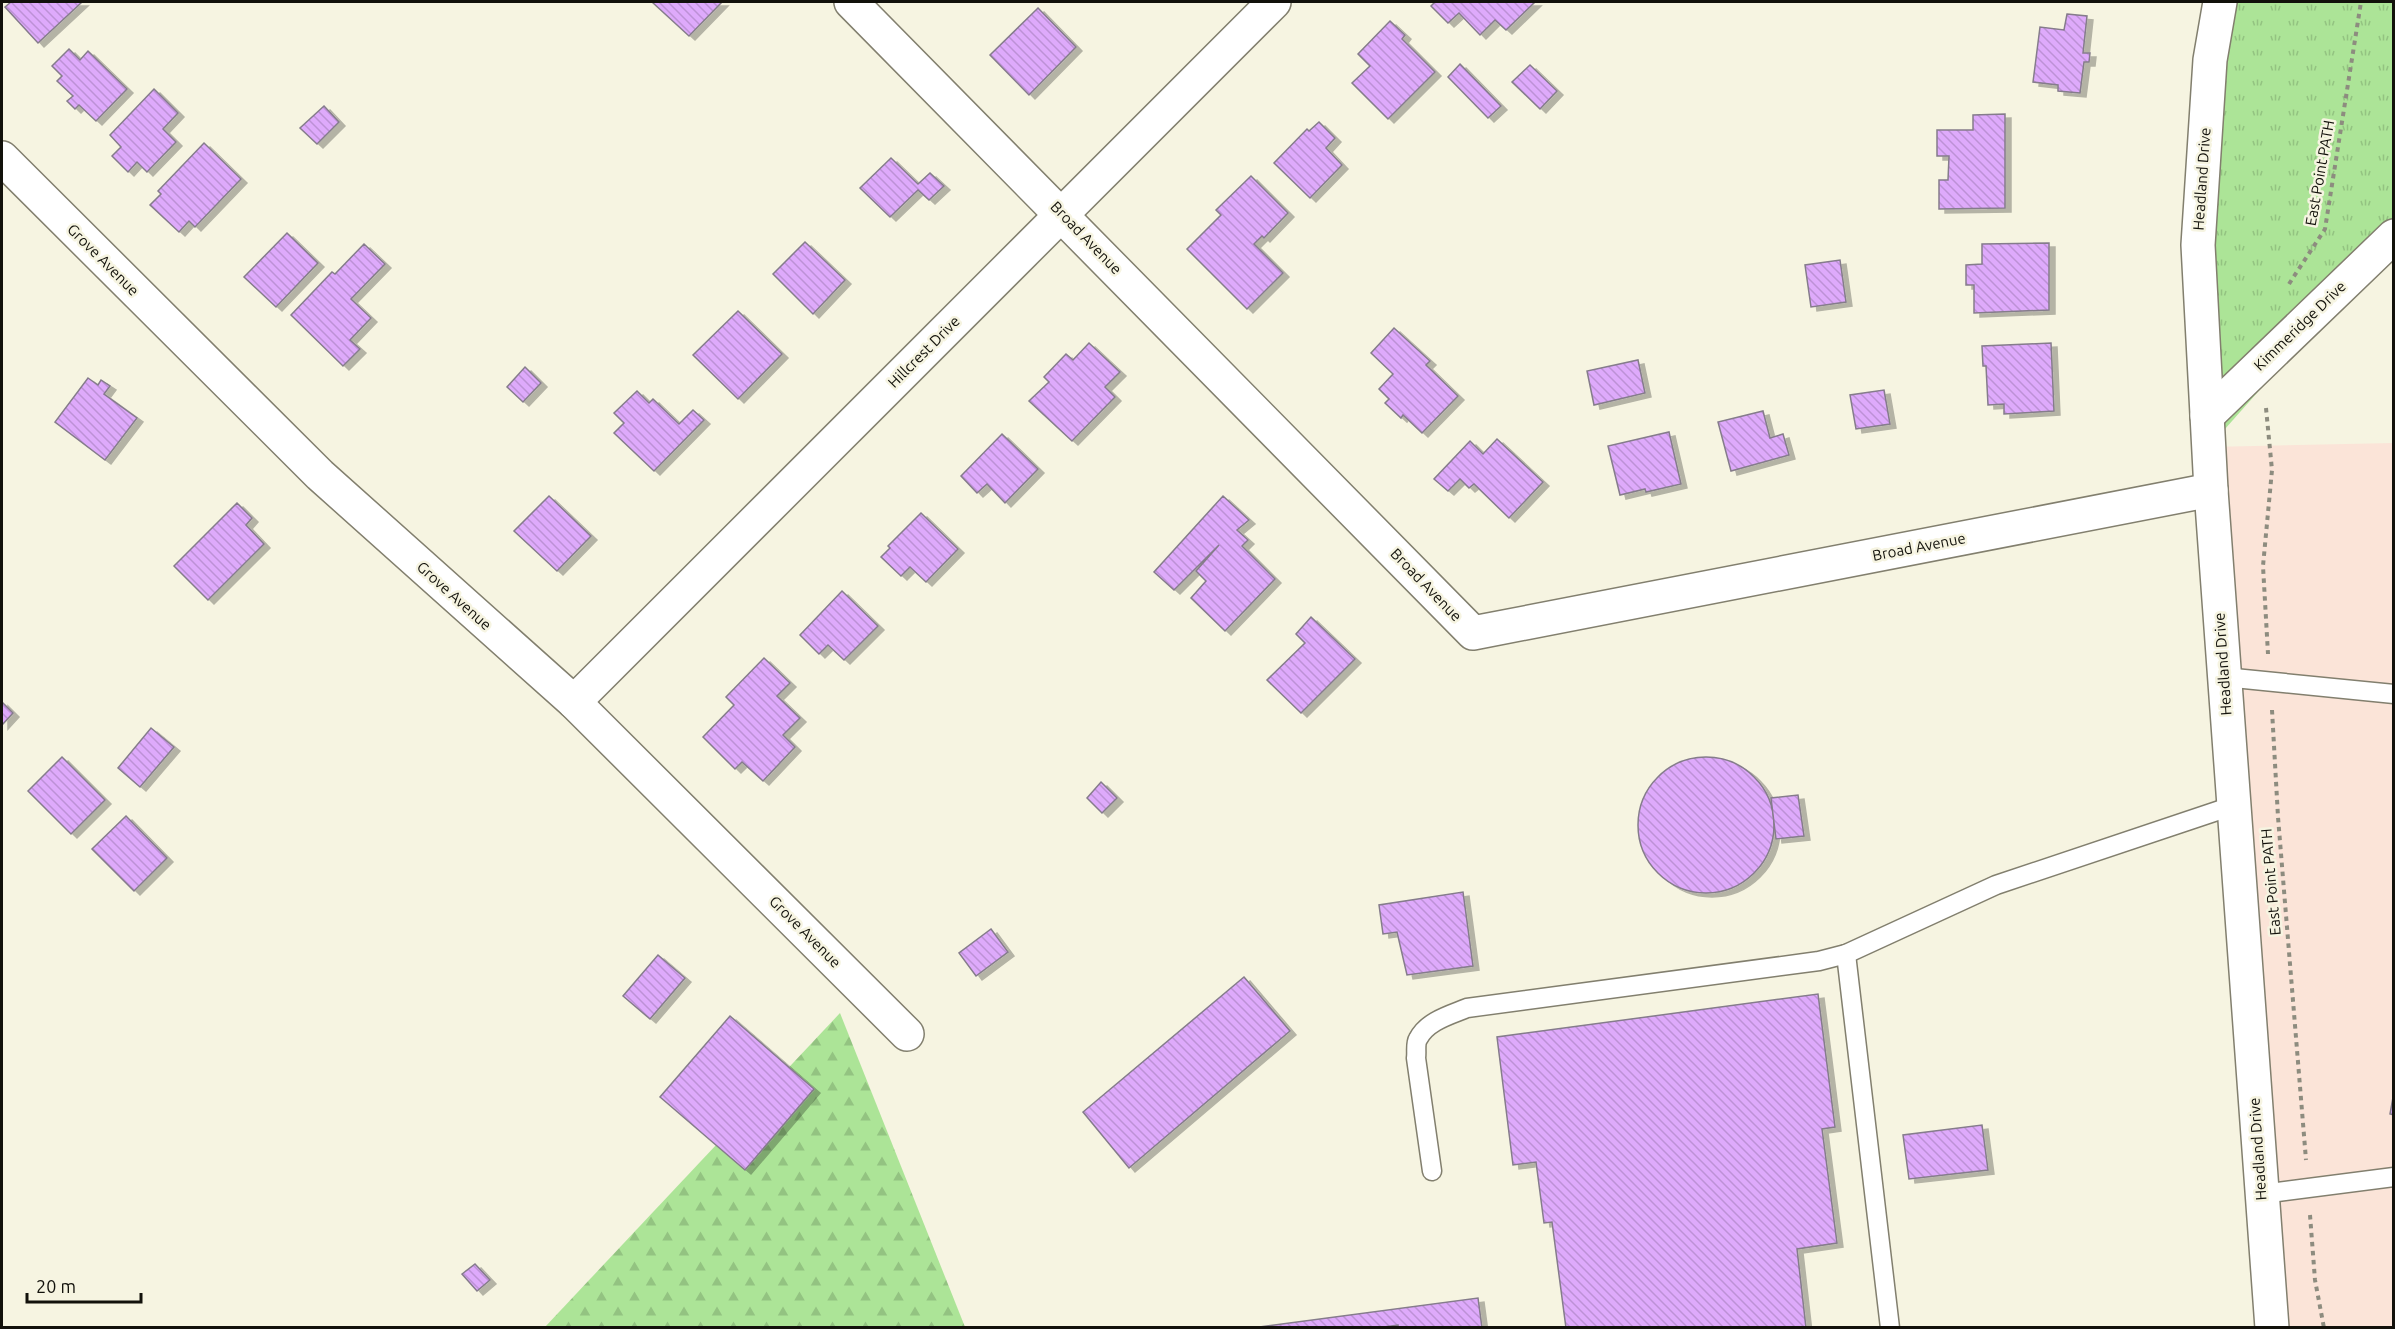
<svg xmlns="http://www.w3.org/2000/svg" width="2395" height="1329" font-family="Ubuntu,sans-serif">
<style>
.commercial{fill:#fbe4d8}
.grass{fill:url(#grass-tufts)}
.forest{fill:url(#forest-firs)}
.building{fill:url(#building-back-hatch);stroke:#857c8b;stroke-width:1.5;filter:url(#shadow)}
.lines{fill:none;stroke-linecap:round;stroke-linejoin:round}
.service-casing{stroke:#827f6e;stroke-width:21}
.minor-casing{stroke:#827f6e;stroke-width:36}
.secondary-casing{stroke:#827f6e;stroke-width:36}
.path{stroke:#8d8c7f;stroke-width:4;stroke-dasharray:4.5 4.5;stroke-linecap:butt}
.service{stroke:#fff;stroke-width:18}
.minor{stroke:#fff;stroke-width:33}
.secondary{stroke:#fff;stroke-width:33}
.labels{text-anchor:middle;stroke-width:5;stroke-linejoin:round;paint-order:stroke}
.street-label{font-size:15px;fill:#12110b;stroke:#f6f4e1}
</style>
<defs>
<pattern id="grass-tufts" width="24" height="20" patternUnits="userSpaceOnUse" patternTransform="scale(1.5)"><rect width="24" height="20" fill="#ace497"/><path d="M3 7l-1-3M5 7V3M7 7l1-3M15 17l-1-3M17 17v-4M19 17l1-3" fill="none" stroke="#93c381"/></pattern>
<pattern id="forest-firs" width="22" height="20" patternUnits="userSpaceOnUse" patternTransform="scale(1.5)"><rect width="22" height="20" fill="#ace497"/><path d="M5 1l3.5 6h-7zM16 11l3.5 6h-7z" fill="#93c381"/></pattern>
<pattern id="building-back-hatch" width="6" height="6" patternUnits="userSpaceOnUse" patternTransform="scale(1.5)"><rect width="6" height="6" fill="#deaafb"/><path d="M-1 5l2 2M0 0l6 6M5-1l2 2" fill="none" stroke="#bd91d6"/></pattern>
<filter id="shadow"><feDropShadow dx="6" dy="4" stdDeviation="0" flood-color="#0004"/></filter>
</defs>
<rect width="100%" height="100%" fill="#f6f4e1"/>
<path class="commercial" d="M2393,443v884h-132l-19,-172 -33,-708z"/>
<path class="grass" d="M2205,2h188v238l-184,207 -10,-423z"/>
<path class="forest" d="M840,1013l125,314h-420z"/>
<g class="building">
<path d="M11,2h71l-44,41 -33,-36z"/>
<path d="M652,2h70l-33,34z"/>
<path d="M1435,2h100l-29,28 -11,-10 -15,15 -21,-22 -11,10 -17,-17z"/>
<path d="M1038,8l38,39 -47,48 -39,-40z"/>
<path d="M2067,14l20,2 -4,37h7l-1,9h-5l-4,31 -22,-2v-6l-25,-3 7,-55 24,3z"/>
<path d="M1390,21l15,14 -3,4 33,33 -47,47 -36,-36 18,-17 -12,-12z"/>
<path d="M69,49l11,11 8,-9 39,38 -31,32 -17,-16 -4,4 -8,-8 6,-5 -16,-15 5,-5 -10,-10z"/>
<path d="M1460,64l41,42 -13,12 -40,-41z"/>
<path d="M1530,65l27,26 -17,18 -28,-27z"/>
<path d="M154,89l24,24 -15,16 13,13 -29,30 -10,-10 -9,10 -16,-16 9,-9 -11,-12z"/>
<path d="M324,106l15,16 -22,22 -17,-16z"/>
<path d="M2005,114v94l-66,1v-29h9l1,-24h-12v-26h36v-15z"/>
<path d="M1319,122l16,16 -9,10 16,17 -32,33 -36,-35 33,-34 2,2z"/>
<path d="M204,143l37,36 -46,48 -6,-6 -10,11 -29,-27 11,-11 -3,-3z"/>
<path d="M891,158l27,26 12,-11 14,13 -15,14 -11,-10 -28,27 -30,-29z"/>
<path d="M1251,176l37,37 -24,25 -2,-2 -8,8 29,29 -36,36 -60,-60 34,-34 -5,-5z"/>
<path d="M287,233l31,30 -42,44 -32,-30z"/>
<path d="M805,242l40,38 -32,34 -40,-40z"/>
<path d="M2049,243v67l-75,3v-28h-8v-20l16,-1v-20z"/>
<path d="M364,244l21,20 -34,35 20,19 -21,22 10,9 -17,17 -52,-51 41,-43 3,2z"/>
<path d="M1840,260l6,42 -35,5 -6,-42z"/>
<path d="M738,311l44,43 -44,45 -45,-44z"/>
<path d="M1394,328l36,33 -4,4 32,31 -36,37 -19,-18 -2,3 -16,-15 4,-4 -10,-10 14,-15 -22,-21z"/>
<path d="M1089,343l31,29 -15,15 10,10 -43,44 -43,-40 20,-19 -5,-5 22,-23 7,6z"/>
<path d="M2051,343l3,68 -50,3v-10l-16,1 -2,-39h-3l-1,-20z"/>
<path d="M1638,360l7,33 -51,12 -7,-34z"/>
<path d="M525,367l16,16 -18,19 -16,-15z"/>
<path d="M88,378l10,7 3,-5 9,6 -6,8 33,24 -32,42 -50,-38z"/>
<path d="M1884,390l6,34 -34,5 -6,-34z"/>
<path d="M637,391l12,12 4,-4 26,25 14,-14 11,10 -50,51 -40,-38 10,-10 -10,-10z"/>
<path d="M1763,411l7,27 13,-4 6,21 -58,16 -13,-49z"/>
<path d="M1669,432l12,52 -35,8 -1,-3 -25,6 -12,-49z"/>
<path d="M1002,434l36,35 -33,34 -18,-19 -10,9 -16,-17z"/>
<path d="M1497,439l46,43 -34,36 -35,-34 -5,4 -9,-9 -12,12 -14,-12 36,-38 13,13z"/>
<path d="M549,496l42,40 -34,35 -43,-40z"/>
<path d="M1223,496l26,24 -12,10 11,10 -6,6 33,33 -50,52 -34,-33 15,-17 -10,-10 23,-26 -45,45 -20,-18z"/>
<path d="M237,503l15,15 -6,7 18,19 -56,56 -34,-34z"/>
<path d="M921,513l37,36 -32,33 -16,-15 -9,9 -20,-19 9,-9 -2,-2z"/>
<path d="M842,591l36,35 -34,34 -16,-15 -9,9 -19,-19z"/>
<path d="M1311,617l44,42 -54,54 -34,-33 38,-37 -9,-9z"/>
<path d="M764,658l26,25 -13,13 23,22 -17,17 12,12 -32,34 -21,-19 -7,7 -32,-32 31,-32 -8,-8z"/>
<path d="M2,702l11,11 -11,12z"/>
<path d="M151,728l23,19 -34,40 -22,-19z"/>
<path d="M62,757l43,43 -34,34 -43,-43z"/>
<circle cx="1706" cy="825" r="68"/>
<path d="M1101,782l16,16 -15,15 -15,-15z"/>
<path d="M1798,795l6,41 -28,3 -5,-41z"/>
<path d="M126,816l41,42 -33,33 -42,-42z"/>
<path d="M1463,892l10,74 -66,9 -10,-43 -14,2 -4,-29z"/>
<path d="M991,929l17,23 -32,24 -17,-23z"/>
<path d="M658,955l27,23 -35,41 -27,-23z"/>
<path d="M1244,977l46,54 -161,137 -46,-56z"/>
<path d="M1818,994l17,133 -13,2 15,114 -40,6 9,79h-240l-14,-106 -8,1 -8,-61 -23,3 -16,-128z"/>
<path d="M730,1016l84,73 -69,81 -85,-73z"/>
<path d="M2394,1092v23l-4,-1z"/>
<path d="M1982,1125l6,45 -79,9 -6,-44z"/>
<path d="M475,1264l15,16 -13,11 -15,-17z"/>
<path d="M1478,1298l4,30h-84v-3l-22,3h-124z"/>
</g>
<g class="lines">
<defs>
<g id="service">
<path d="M2224,677l170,17"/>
<path d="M1846,954l44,374"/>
<path d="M1432,1171l-16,-113c1,-6 -1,-14 2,-19 9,-18 32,-24 49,-31l352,-47 27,-7 150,-69 236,-79"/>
<path d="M2262,1194l132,-17"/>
</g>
<g id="minor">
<path d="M851,2l622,631 738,-143"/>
<path d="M2,158l318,317 254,227 333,332"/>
<path d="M2207,416l187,-180"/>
<path d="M574,702l700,-700"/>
</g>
<path id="secondary" d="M2220,2l-10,58 -12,185 13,245 61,838"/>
</defs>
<use href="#service" class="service-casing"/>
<use href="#minor" class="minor-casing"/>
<use href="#secondary" class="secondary-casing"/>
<g class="path">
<path d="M2289,284l36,-55 36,-227"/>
<path d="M2266,408l6,62 -9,96 5,88"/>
<path d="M2272,710l6,107 28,343"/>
<path d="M2310,1215l5,65 9,48"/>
</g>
<use href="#service" class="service"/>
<use href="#minor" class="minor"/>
<use href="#secondary" class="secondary"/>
</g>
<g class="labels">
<g class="street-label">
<text transform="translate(2320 173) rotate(-80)" y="5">East Point PATH</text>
<text transform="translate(2202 179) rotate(-86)" y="5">Headland Drive</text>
<text transform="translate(1086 238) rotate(46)" y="5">Broad Avenue</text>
<text transform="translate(103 260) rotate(45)" y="5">Grove Avenue</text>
<text transform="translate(2300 326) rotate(-44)" y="5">Kimmeridge Drive</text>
<text transform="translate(924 352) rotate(-45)" y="5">Hillcrest Drive</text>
<text transform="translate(1919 547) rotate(-11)" y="5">Broad Avenue</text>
<text transform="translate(1426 585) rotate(46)" y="5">Broad Avenue</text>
<text transform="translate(454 596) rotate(42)" y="5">Grove Avenue</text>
<text transform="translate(2223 664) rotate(-94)" y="5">Headland Drive</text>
<text transform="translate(2271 882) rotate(-95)" y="5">East Point PATH</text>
<text transform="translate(805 932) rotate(45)" y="5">Grove Avenue</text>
<text transform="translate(2258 1149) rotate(-94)" y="5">Headland Drive</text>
</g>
</g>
<rect width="2395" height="1329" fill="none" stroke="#12110b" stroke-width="6"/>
<path d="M27 1293v9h114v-9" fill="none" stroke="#12110b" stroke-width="3"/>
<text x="36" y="1293" font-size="18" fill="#12110b" stroke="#f6f4e1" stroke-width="4.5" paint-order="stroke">20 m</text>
</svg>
